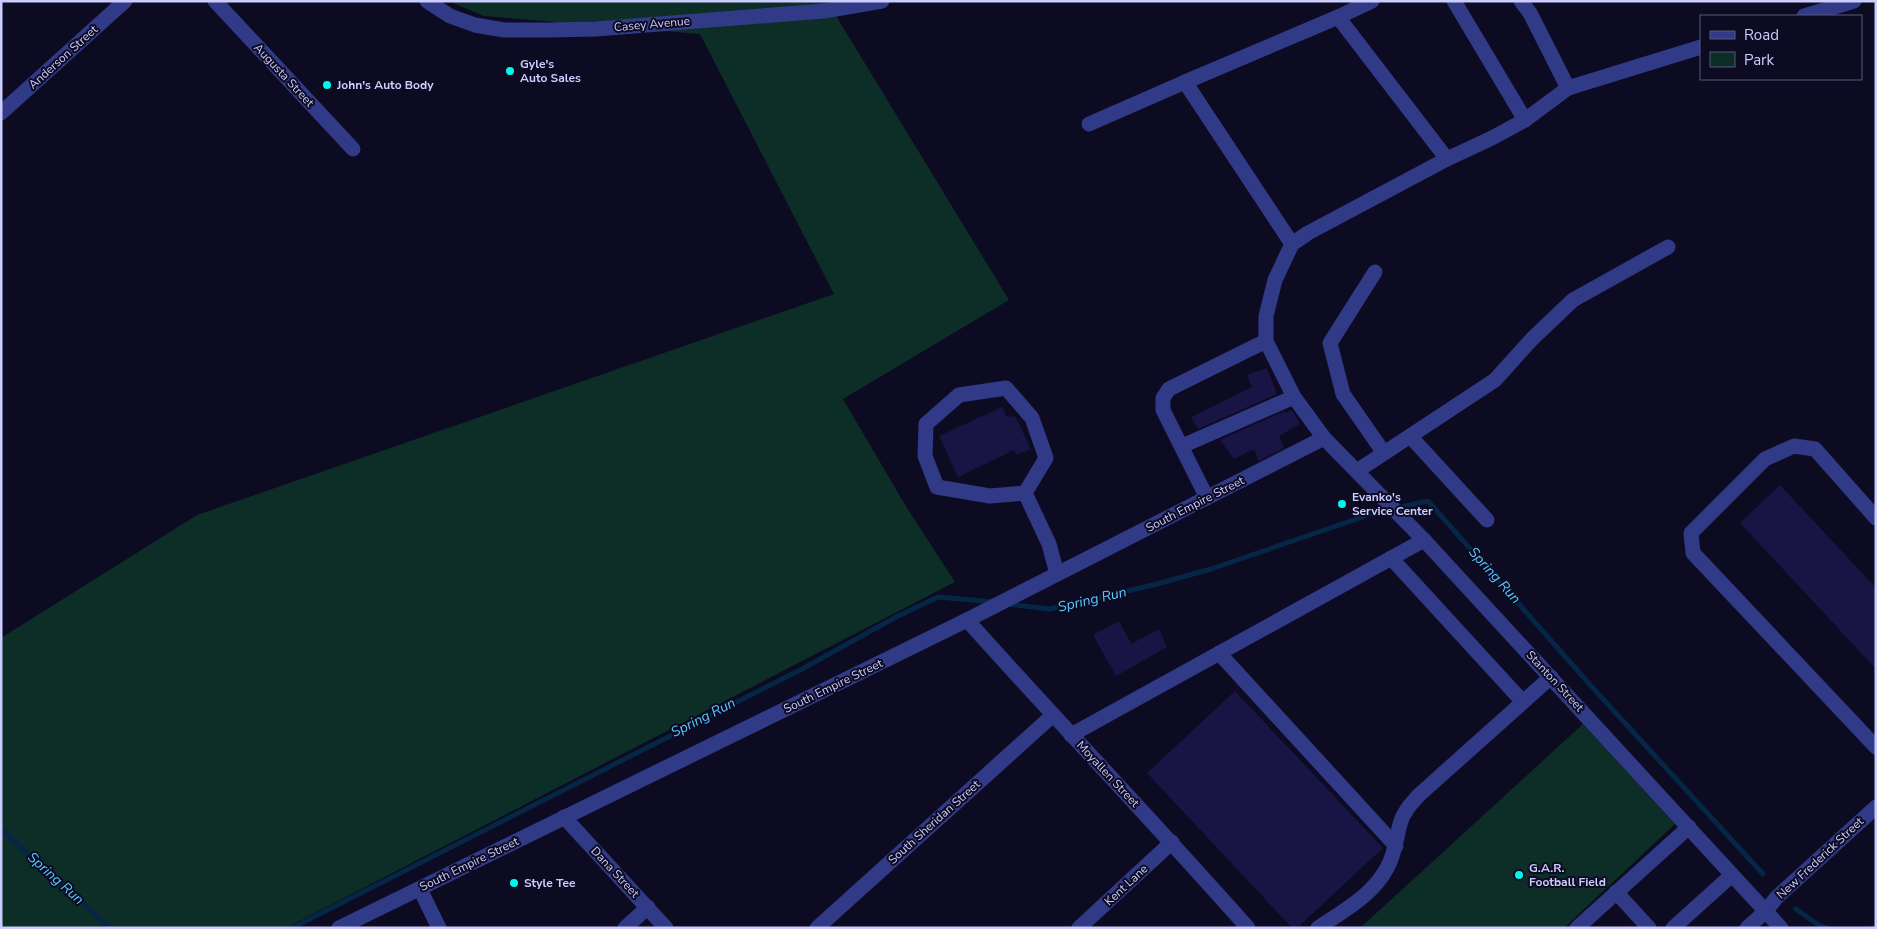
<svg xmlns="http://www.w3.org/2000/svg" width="1877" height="929" font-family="'Nunito Sans',sans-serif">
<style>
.green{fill:#0d2d27}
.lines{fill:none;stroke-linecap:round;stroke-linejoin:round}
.stream{stroke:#062646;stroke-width:5}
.building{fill:#181545}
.minor{stroke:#313a86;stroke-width:15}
.poi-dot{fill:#00f7ec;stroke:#0c0b22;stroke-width:2}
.labels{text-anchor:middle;stroke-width:4;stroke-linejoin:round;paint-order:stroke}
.street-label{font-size:12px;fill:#cccdff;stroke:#0c0b22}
.poi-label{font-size:12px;font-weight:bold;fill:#cccdff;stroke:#0c0b22;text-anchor:start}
.water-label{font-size:14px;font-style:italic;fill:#5acaff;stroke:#0c0b22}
</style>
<rect width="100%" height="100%" fill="#0c0b22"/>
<g class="green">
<path d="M448,1h379l182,299 -166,99 64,109 48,74 -669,346h-285v-290l196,-123 637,-221 -134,-260 -216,-18z"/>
<path d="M1583,724l92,100 -111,104h-204z"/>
</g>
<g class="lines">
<g class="stream">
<path d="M1007,604l43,5 107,-25 54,-15 163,-56 54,-12 164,186 171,187"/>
<path d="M1,829l109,99"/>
<path d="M1796,909l24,17 7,2"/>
<path d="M292,928l510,-259 94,-52 42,-20 56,5"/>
<path d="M1872,928l4,-1"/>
</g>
</g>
<g class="building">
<path d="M1267,368l10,26 -79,35 -7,-12 61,-30 -5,-12z"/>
<path d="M1002,407l5,10 8,-1 16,33 -15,6 -2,-5 -56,27 -19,-41z"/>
<path d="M1292,410l8,14 -21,12 5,12 -25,13 -5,-12 -20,10 -14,-19 65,-29v2z"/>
<path d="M1780,485l96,103v81l-136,-146z"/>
<path d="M1119,621l12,23 28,-15 8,18 -51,29 -23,-41z"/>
<path d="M1235,691l148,157 -86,80h-5l-145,-155z"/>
</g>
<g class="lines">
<g class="minor">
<path d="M215,1l138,148"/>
<path d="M427,1l23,15 25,9 29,5h45l47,-1 228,-18 58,-10"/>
<path d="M1454,1l71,119"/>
<path d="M1521,1l9,12 38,75 -43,32 -33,18 -45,21 -139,74 -16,11 -17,36 -9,36v25l28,56 30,41 100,102 357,388"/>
<path d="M1804,16l50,-15"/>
<path d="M1338,17l34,-16"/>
<path d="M1568,88l133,-41"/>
<path d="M1,113l124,-112"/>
<path d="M1089,124l96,-42"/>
<path d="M1292,244l-107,-162 153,-65 109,142"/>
<path d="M1375,272l-45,71 13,51 41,59"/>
<path d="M1410,436l77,84"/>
<path d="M1182,446l112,-49"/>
<path d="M1357,471l138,-91 37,-41 41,-39 95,-53"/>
<path d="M1025,493l21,-35 -14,-40 -26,-30 -47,7 -33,29 -1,32 12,31 53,9 35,-3 24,51 8,30"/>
<path d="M1207,498l-44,-88v-12l6,-9 97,-48"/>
<path d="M1876,518l-61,-69 -21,-3 -29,13 -74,74 2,20 183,194"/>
<path d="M1391,558l132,144"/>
<path d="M967,620c93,104 189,204 281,308"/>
<path d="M1219,653l177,193"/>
<path d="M1071,735l353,-195"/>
<path d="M564,817l102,111"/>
<path d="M420,889l19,39"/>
<path d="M1616,892l33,36"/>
<path d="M339,928l628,-308 357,-182"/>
<path d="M625,928l23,-21"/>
<path d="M817,928l235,-212"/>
<path d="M1079,928l93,-86"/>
<path d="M1318,928c25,-17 55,-33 69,-60 8,-14 9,-29 13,-44 3,-12 11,-20 19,-29l132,-118"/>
<path d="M1577,928l112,-101"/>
<path d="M1673,928l59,-53"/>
<path d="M1747,928l19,-17 10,-13 100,-91"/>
</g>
</g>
<g class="poi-dot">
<circle cx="510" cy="71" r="5"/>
<circle cx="327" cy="85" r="5"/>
<circle cx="1342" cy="504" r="5"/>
<circle cx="1519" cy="875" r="5"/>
<circle cx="514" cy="883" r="5"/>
</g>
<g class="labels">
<g class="street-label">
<text transform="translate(652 24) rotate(-5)" y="4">Casey Avenue</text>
<text transform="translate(63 57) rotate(-42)" y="4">Anderson Street</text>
<text transform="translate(284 75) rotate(47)" y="4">Augusta Street</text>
<text transform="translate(1195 504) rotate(-27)" y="4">South Empire Street</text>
<text transform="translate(1555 681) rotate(47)" y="4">Stanton Street</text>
<text transform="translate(833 686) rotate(-26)" y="4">South Empire Street</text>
<text transform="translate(1108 774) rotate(47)" y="4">Moyallen Street</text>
<text transform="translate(934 822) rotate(-42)" y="4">South Sheridan Street</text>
<text transform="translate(1820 858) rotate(-43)" y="4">New Frederick Street</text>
<text transform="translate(469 864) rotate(-26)" y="4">South Empire Street</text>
<text transform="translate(615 872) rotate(47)" y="4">Dana Street</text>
<text transform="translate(1126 885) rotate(-43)" y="4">Kent Lane</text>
</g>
<g class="poi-label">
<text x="520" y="68">Gyle's<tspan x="520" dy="14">Auto Sales</tspan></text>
<text x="337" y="89">John's Auto Body</text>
<text x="1352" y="501">Evanko's<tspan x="1352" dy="14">Service Center</tspan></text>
<text x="1529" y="872">G.A.R.<tspan x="1529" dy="14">Football Field</tspan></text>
<text x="524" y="887">Style Tee</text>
</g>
<g class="water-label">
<text transform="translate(1495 575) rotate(48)" y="5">Spring Run</text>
<text transform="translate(1092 599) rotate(-13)" y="5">Spring Run</text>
<text transform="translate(703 717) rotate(-27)" y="5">Spring Run</text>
<text transform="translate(56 878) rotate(42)" y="5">Spring Run</text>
</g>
</g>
<rect width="1877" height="929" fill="none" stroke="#cccdff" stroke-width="5"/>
<rect x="1700" y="15" width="162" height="65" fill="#0c0b22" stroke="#59597a"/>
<rect x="1710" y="31" width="25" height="8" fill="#313a86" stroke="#59597a"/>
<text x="1744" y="40" font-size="15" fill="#cccdff">Road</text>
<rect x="1710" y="52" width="25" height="15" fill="#0d2d27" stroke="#59597a"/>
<text x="1744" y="65" font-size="15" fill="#cccdff">Park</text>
</svg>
